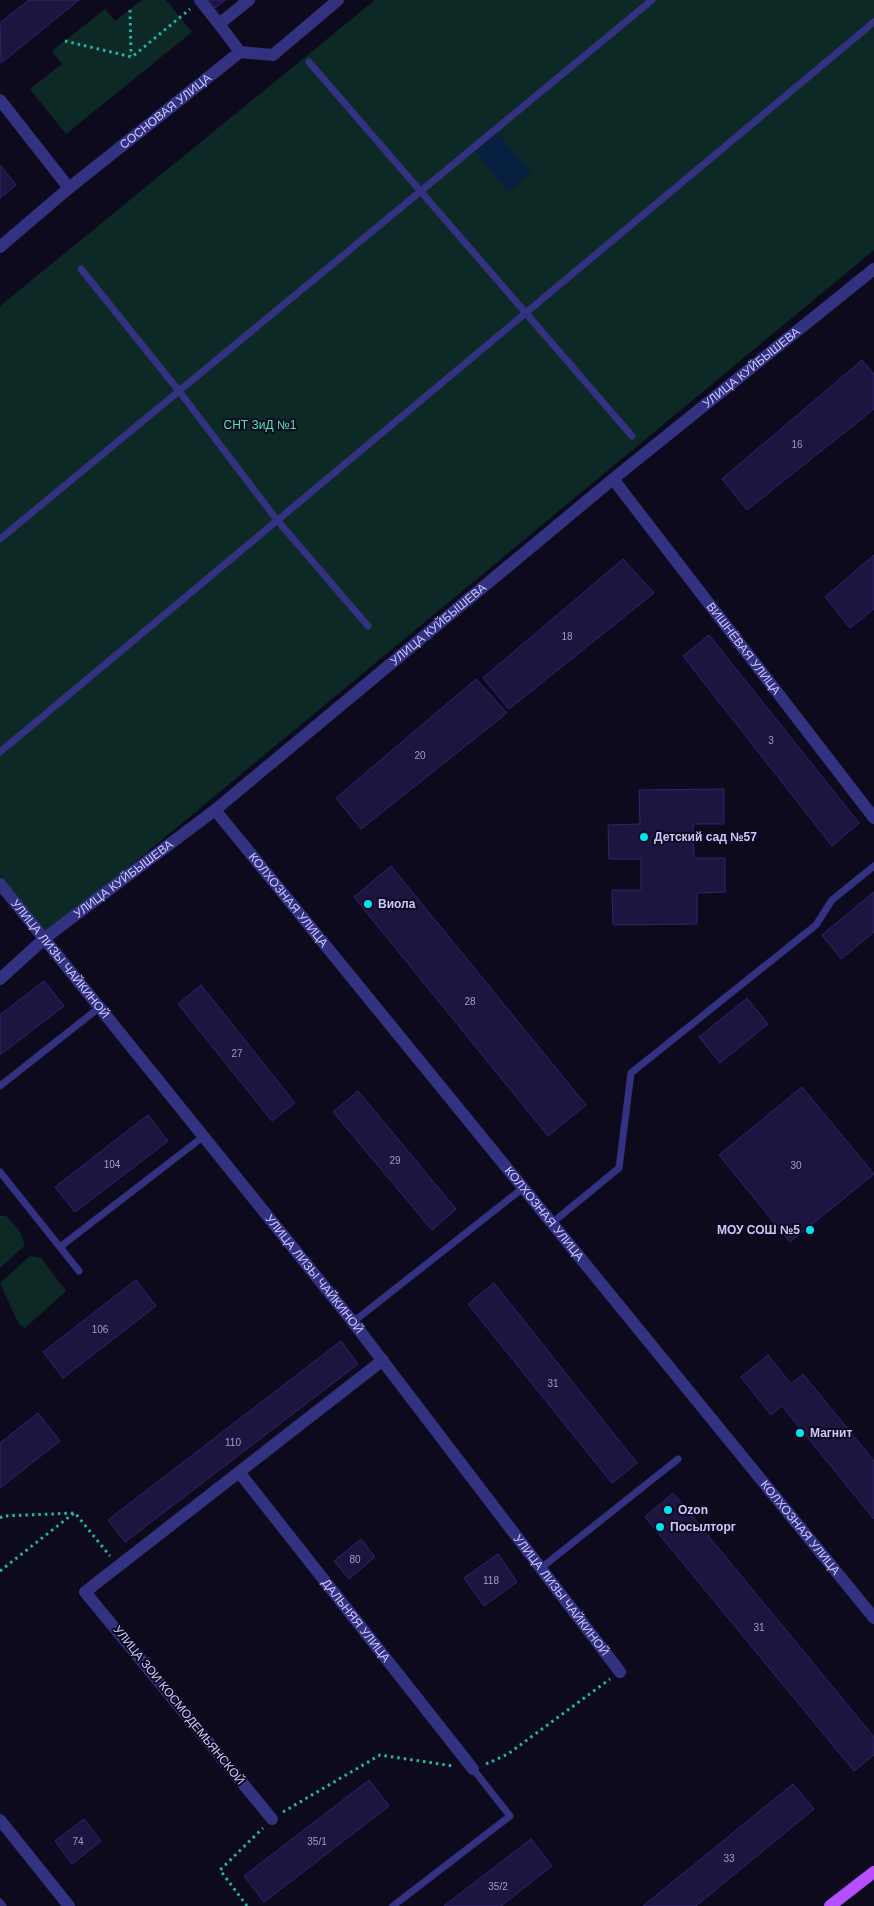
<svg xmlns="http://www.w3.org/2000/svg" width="874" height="1906" font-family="Helvetica,sans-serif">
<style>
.green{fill:#0d2926}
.water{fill:#071f40}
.building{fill:#1c1540;stroke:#31256e}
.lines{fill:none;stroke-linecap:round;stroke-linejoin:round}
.path{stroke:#24b6a7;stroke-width:3;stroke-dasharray:2.5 4;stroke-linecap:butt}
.service{stroke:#323281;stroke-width:7}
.minor{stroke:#323281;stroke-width:12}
.primary{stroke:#b64fff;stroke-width:12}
.poi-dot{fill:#00e5f3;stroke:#0d0a1e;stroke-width:2}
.labels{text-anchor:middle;stroke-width:4;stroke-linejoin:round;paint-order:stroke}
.number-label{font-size:10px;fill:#a09bcf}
.street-label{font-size:12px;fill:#ccc8ff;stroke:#0d0a1e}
.park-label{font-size:12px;fill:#4ce7ba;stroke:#0d0a1e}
.poi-label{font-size:12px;font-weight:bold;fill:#ccc8ff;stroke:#0d0a1e;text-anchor:start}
</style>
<rect width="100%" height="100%" fill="#0d0a1e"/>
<g class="green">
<path d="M142,0h24l26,32 -126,102 -36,-45 32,-25 -10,-13 53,-42 10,12z"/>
<path d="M375,0h499v250l-827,685 -47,-59v-570z"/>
<path d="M0,1216h6c8,8 19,18 18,30l-24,22z"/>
<path d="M30,1256l11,2 25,33 -41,37 -6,-4 -3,-6 -16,-35z"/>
</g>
<path class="water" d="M495,130l36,43 -23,19 -35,-44z"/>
<g class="building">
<path d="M29,0h50l-78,63 -1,-40z"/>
<path d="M208,0h17l-10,8z"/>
<path d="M0,165l16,20 -16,13z"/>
<path d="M862,360l12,14v35l-127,101 -25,-31z"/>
<path d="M874,555v54l-24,19 -25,-31z"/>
<path d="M623,559l31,34 -145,116 -26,-31z"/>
<path d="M709,635l150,188 -27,23 -149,-190z"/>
<path d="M476,679l31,34 -146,116 -25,-31z"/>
<path d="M724,789v35h-31l1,34h31v34l-28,1v31l-84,1 -1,-35h29v-31h-32l-1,-34 32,-1 -1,-34z"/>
<path d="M391,866l195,239 -38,31 -194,-239z"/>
<path d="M874,892v40l-33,27 -19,-24z"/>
<path d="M44,981l20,25 -64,49v-40z"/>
<path d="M201,985l94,118 -23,18 -94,-117z"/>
<path d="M747,998l21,26 -48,39 -21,-26z"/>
<path d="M802,1087l72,87 -84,68 -71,-87z"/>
<path d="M358,1091l98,118 -24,21 -99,-118z"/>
<path d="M148,1115l20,26 -93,71 -20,-25z"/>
<path d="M136,1280l20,26 -93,72 -20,-26z"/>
<path d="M494,1283l143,180 -25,20 -144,-179z"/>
<path d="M341,1341l17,23 -233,178 -17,-22z"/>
<path d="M768,1355l23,29 12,-10 71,87v58l-92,-113 -11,9 -30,-38z"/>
<path d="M38,1413l22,28 -60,47v-45z"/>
<path d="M673,1493l201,244v18l-20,16 -209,-254z"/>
<path d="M361,1539l14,18 -26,22 -15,-18z"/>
<path d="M498,1554l19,28 -33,24 -20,-28z"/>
<path d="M369,1780l20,26 -125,96 -20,-26z"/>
<path d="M793,1784l21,25 -118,97h-53z"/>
<path d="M84,1819l17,22 -29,23 -17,-23z"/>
<path d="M531,1839l21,27 -51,40h-57z"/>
</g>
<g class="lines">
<g class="path">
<path d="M130,10l1,46"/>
<path d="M65,41l67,16 58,-48"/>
<path d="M0,1518l3,-2 72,-3 35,43"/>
<path d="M0,1571l74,-58"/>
<path d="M486,1764l22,-10 102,-75"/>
<path d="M283,1812l97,-57 73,11"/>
<path d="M247,1906l-27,-36 43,-42"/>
</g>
<g class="service">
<path d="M309,62l323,374"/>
<path d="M81,269l98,122 98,129 91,106"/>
<path d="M0,539l652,-539"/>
<path d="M0,752l874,-730"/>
<path d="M0,1086l100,-79"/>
<path d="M0,1172l79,99"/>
<path d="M552,1223l67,-55 12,-95 185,-148 16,-25 42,-34"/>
<path d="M60,1247l144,-111"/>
<path d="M353,1322l170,-134"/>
<path d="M541,1568l137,-109"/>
<path d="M0,1902l3,4"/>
<path d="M393,1906l117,-90 -37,-47"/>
</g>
<g class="minor">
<path d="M200,0l19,24"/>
<path d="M240,52l-21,-28 30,-24"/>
<path d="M0,100l69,88"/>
<path id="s1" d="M0,247l69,-59 171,-136 33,3 65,-55"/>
<path id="s2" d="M613,479l261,339"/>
<path id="s3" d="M215,810l659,808"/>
<path id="s4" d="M0,884l353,438 267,350"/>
<path id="s5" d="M0,979l45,-41 170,-128 398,-331 261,-210"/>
<path id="s6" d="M239,1472l234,297"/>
<path d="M272,1819l-187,-227 298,-232"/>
<path d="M0,1820l69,86"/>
</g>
<path class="primary" d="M830,1906l44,-34"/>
</g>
<g class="poi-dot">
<circle cx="644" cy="837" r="5"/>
<circle cx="368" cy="904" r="5"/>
<circle cx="810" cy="1230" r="5"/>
<circle cx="800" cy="1433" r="5"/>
<circle cx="668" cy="1510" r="5"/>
<circle cx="660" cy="1527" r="5"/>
</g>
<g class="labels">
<g class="number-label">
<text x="797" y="448">16</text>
<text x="567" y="640">18</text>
<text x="771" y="744">3</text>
<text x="420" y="759">20</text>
<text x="470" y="1005">28</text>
<text x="237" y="1057">27</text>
<text x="395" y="1164">29</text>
<text x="112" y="1168">104</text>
<text x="796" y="1169">30</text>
<text x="100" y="1333">106</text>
<text x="553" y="1387">31</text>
<text x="233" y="1446">110</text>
<text x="355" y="1563">80</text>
<text x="491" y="1584">118</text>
<text x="759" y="1631">31</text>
<text x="78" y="1845">74</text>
<text x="317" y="1845">35/1</text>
<text x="729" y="1862">33</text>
<text x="498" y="1890">35/2</text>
</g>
<g class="street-label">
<text dy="4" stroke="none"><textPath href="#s1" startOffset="214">СОСНОВАЯ УЛИЦА</textPath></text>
<text dy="4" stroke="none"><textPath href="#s5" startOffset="969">УЛИЦА КУЙБЫШЕВА</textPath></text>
<text dy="4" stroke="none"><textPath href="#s5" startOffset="564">УЛИЦА КУЙБЫШЕВА</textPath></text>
<text dy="4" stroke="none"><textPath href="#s2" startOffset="214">ВИШНЁВАЯ УЛИЦА</textPath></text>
<text dy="4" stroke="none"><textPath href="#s5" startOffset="159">УЛИЦА КУЙБЫШЕВА</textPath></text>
<text dy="4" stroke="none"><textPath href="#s3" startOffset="116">КОЛХОЗНАЯ УЛИЦА</textPath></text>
<text dy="4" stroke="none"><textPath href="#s4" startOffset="96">УЛИЦА ЛИЗЫ ЧАЙКИНОЙ</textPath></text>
<text dy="4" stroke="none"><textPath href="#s3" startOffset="521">КОЛХОЗНАЯ УЛИЦА</textPath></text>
<text dy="4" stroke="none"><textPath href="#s4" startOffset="501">УЛИЦА ЛИЗЫ ЧАЙКИНОЙ</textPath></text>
<text dy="4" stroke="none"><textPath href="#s3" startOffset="926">КОЛХОЗНАЯ УЛИЦА</textPath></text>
<text dy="4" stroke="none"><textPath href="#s4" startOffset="906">УЛИЦА ЛИЗЫ ЧАЙКИНОЙ</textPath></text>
<text dy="4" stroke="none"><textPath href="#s6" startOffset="189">ДАЛЬНЯЯ УЛИЦА</textPath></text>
<text transform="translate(179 1705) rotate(51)" y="4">УЛИЦА ЗОИ КОСМОДЕМЬЯНСКОЙ</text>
</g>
<g class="park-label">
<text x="260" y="429">СНТ ЗиД №1</text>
</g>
<g class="poi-label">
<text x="654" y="841">Детский сад №57</text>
<text x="378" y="908">Виола</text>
<text x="800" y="1234" text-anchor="end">МОУ СОШ №5</text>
<text x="810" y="1437">Магнит</text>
<text x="678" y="1514">Ozon</text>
<text x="670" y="1531">Посылторг</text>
</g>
</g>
</svg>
